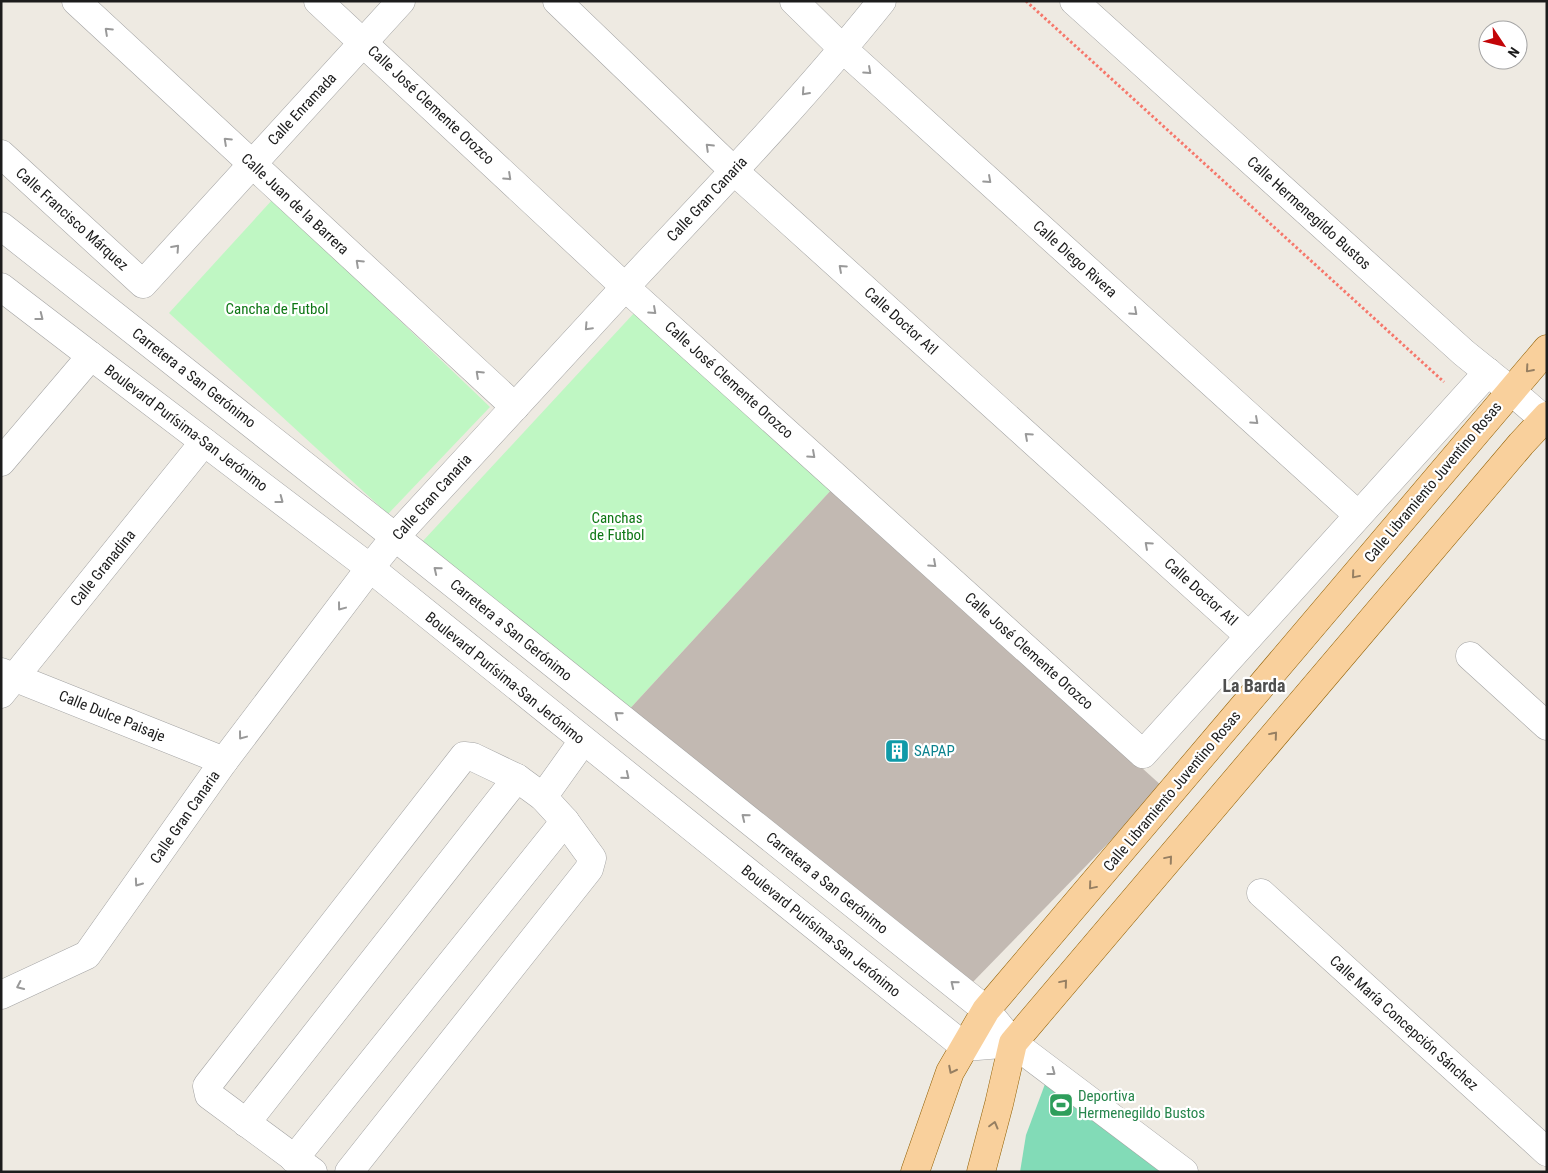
<svg xmlns="http://www.w3.org/2000/svg" width="1548" height="1173" font-family="'Roboto Condensed',sans-serif">
<style>
.park{fill:#bff7c3}
.pitch{fill:#82dbb7}
.building{fill:#c2b9b2}
.lines{fill:none;stroke-linecap:round;stroke-linejoin:round}
.minor-casing{stroke:#a3a3a3;stroke-width:29}
.major-casing{stroke:#916004;stroke-width:29}
.path{stroke:#f6776b;stroke-width:3;stroke-dasharray:2.5 2.5;stroke-linecap:butt}
.minor{stroke:#fff;stroke-width:28}
.major{stroke:#f9d09c;stroke-width:28}
.oneway{stroke:#999}
.oneway2{stroke:#967f62}
.labels{text-anchor:middle;stroke-width:4.5;stroke-linejoin:round;paint-order:stroke}
.street-label{font-size:15px;fill:#1c1c1c;stroke:#fff}
.park-label{font-size:15px;fill:#0e7715;stroke:#fff}
.culture-label{font-size:15px;fill:#0d838f;stroke:#fff;text-anchor:start}
.leisure-label{font-size:15px;fill:#27864d;stroke:#fff;text-anchor:start}
.quarter-label{font-size:18px;font-weight:bold;fill:#4f4f4f;stroke:#fff}
</style>
<rect width="100%" height="100%" fill="#eeeae2"/>
<g class="park">
<path d="M273,199l217,208 -102,107 -219,-201z"/>
<path d="M635,312l198,176 -208,226 -203,-172z"/>
</g>
<path class="pitch" d="M1048,1076l123,96h-151l6,-37z"/>
<path class="building" d="M833,488l330,299 -193,198 -345,-271z"/>
<g class="lines">
<defs>
<g id="minor">
<path d="M76,1l439,406"/>
<path d="M318,1l307,286 518,467 345,-382"/>
<path d="M557,1l177,170 515,465"/>
<path d="M794,1l49,48 515,466"/>
<path d="M1074,1l390,352 46,37 37,32"/>
<path d="M1,154l142,130 258,-283"/>
<path d="M1,226l394,311 591,473 27,33 171,129"/>
<path d="M1,287l90,69 279,212 595,479 48,-4"/>
<path d="M1,462l90,-106"/>
<path d="M1470,656l77,70"/>
<path d="M1,672l223,89"/>
<path d="M1,694l203,-252"/>
<path d="M543,797l40,-56"/>
<path d="M1261,893l286,259"/>
<path d="M1,995l86,-40 137,-194 146,-193 25,-31c77,-84 154,-168 231,-251 87,-93 176,-185 256,-285"/>
<path d="M246,1123l271,-345"/>
<path d="M294,1159l271,-338"/>
<path d="M313,1172l-104,-77 -2,-9 257,-330 9,1 44,21 26,19 22,24 27,37 -3,11 -240,303"/>
</g>
<g id="major">
<path d="M915,1172l35,-100 36,-62 561,-661"/>
<path d="M981,1172l18,-68 14,-61 508,-599 26,-28"/>
</g>
</defs>
<use href="#minor" class="minor-casing"/>
<use href="#major" class="major-casing"/>
<path class="path" d="M1026,1l418,381"/>
<use href="#minor" class="minor"/>
<use href="#major" class="major"/>
</g>
<defs><path id="oneway-chevron" d="M-2-3.5L2.5 0L-2 3.5" fill="none" stroke-width="1.6" stroke-linecap="round" stroke-linejoin="round" transform="scale(1.25)"/></defs>
<g class="oneway">
<use href="#oneway-chevron" transform="translate(108 31) rotate(-137)"/>
<use href="#oneway-chevron" transform="translate(868 71) rotate(42)"/>
<use href="#oneway-chevron" transform="translate(805 92) rotate(132)"/>
<use href="#oneway-chevron" transform="translate(227 141) rotate(-137)"/>
<use href="#oneway-chevron" transform="translate(709 147) rotate(-136)"/>
<use href="#oneway-chevron" transform="translate(508 177) rotate(43)"/>
<use href="#oneway-chevron" transform="translate(988 180) rotate(42)"/>
<use href="#oneway-chevron" transform="translate(176 248) rotate(-48)"/>
<use href="#oneway-chevron" transform="translate(359 263) rotate(-137)"/>
<use href="#oneway-chevron" transform="translate(842 268) rotate(-138)"/>
<use href="#oneway-chevron" transform="translate(653 311) rotate(42)"/>
<use href="#oneway-chevron" transform="translate(1134 312) rotate(42)"/>
<use href="#oneway-chevron" transform="translate(40 317) rotate(38)"/>
<use href="#oneway-chevron" transform="translate(588 327) rotate(133)"/>
<use href="#oneway-chevron" transform="translate(479 374) rotate(-137)"/>
<use href="#oneway-chevron" transform="translate(1255 421) rotate(42)"/>
<use href="#oneway-chevron" transform="translate(1028 436) rotate(-138)"/>
<use href="#oneway-chevron" transform="translate(812 455) rotate(42)"/>
<use href="#oneway-chevron" transform="translate(280 500) rotate(37)"/>
<use href="#oneway-chevron" transform="translate(1148 545) rotate(-138)"/>
<use href="#oneway-chevron" transform="translate(933 564) rotate(42)"/>
<use href="#oneway-chevron" transform="translate(437 570) rotate(-141)"/>
<use href="#oneway-chevron" transform="translate(341 607) rotate(127)"/>
<use href="#oneway-chevron" transform="translate(618 715) rotate(-141)"/>
<use href="#oneway-chevron" transform="translate(242 736) rotate(127)"/>
<use href="#oneway-chevron" transform="translate(626 776) rotate(39)"/>
<use href="#oneway-chevron" transform="translate(745 817) rotate(-141)"/>
<use href="#oneway-chevron" transform="translate(138 883) rotate(125)"/>
<use href="#oneway-chevron" transform="translate(954 984) rotate(-141)"/>
<use href="#oneway-chevron" transform="translate(20 986) rotate(155)"/>
<use href="#oneway-chevron" transform="translate(1052 1072) rotate(37)"/>
</g>
<g class="oneway2">
<use href="#oneway-chevron" transform="translate(1529 369) rotate(131)"/>
<use href="#oneway-chevron" transform="translate(1355 575) rotate(130)"/>
<use href="#oneway-chevron" transform="translate(1274 735) rotate(-50)"/>
<use href="#oneway-chevron" transform="translate(1169 859) rotate(-50)"/>
<use href="#oneway-chevron" transform="translate(1092 886) rotate(130)"/>
<use href="#oneway-chevron" transform="translate(1064 983) rotate(-50)"/>
<use href="#oneway-chevron" transform="translate(952 1070) rotate(117)"/>
<use href="#oneway-chevron" transform="translate(994 1125) rotate(-75)"/>
</g>
<defs>
<symbol id="building-square" viewBox="-11 -11 22 22"><rect x="-9" y="-9" width="18" height="18" rx="4" fill="#0f9aa8" stroke="#fff"/><path d="M-4-6H4V6H1V3H-1V6H-4ZM-2.5-4.3h1.7v1.8h-1.7ZM.8-4.3h1.7v1.8H.8ZM-2.5-1h1.7V.8h-1.7ZM.8-1h1.7V.8H.8Z" fill="#fff"/></symbol>
<symbol id="stadium-square" viewBox="-11 -11 22 22"><rect x="-9" y="-9" width="18" height="18" rx="4" fill="#2e9e5b" stroke="#fff"/><path d="M0-5a6.5 5 0 1 0 0 10a6.5 5 0 1 0 0-10ZM-3.5-1.8h7v3.6h-7Z" fill="#fff"/></symbol>
</defs>
<g fill-rule="evenodd">
<use href="#building-square" x="883" y="737" width="28" height="28"/>
<use href="#stadium-square" x="1047" y="1091" width="28" height="28"/>
</g>
<g class="labels">
<g class="street-label">
<text transform="translate(431 105) rotate(43)" y="5">Calle José Clemente Orozco</text>
<text transform="translate(302 109) rotate(-47)" y="5">Calle Enramada</text>
<text transform="translate(707 199) rotate(-47)" y="5">Calle Gran Canaria</text>
<text transform="translate(295 204) rotate(43)" y="5">Calle Juan de la Barrera</text>
<text transform="translate(1309 213) rotate(42)" y="5">Calle Hermenegildo Bustos</text>
<text transform="translate(72 219) rotate(42)" y="5">Calle Francisco Márquez</text>
<text transform="translate(1075 259) rotate(42)" y="5">Calle Diego Rivera</text>
<text transform="translate(901 321) rotate(42)" y="5">Calle Doctor Atl</text>
<text transform="translate(194 378) rotate(38)" y="5">Carretera a San Gerónimo</text>
<text transform="translate(729 380) rotate(42)" y="5">Calle José Clemente Orozco</text>
<text transform="translate(186 428) rotate(37)" y="5">Boulevard Purísima-San Jerónimo</text>
<text transform="translate(1433 482) rotate(-50)" y="5">Calle Libramiento Juventino Rosas</text>
<text transform="translate(432 497) rotate(-48)" y="5">Calle Gran Canaria</text>
<text transform="translate(103 568) rotate(-51)" y="5">Calle Granadina</text>
<text transform="translate(1201 592) rotate(42)" y="5">Calle Doctor Atl</text>
<text transform="translate(511 630) rotate(39)" y="5">Carretera a San Gerónimo</text>
<text transform="translate(1029 651) rotate(42)" y="5">Calle José Clemente Orozco</text>
<text transform="translate(505 678) rotate(39)" y="5">Boulevard Purísima-San Jerónimo</text>
<text transform="translate(112 716) rotate(22)" y="5">Calle Dulce Paisaje</text>
<text transform="translate(1172 791) rotate(-50)" y="5">Calle Libramiento Juventino Rosas</text>
<text transform="translate(185 817) rotate(-55)" y="5">Calle Gran Canaria</text>
<text transform="translate(827 883) rotate(39)" y="5">Carretera a San Gerónimo</text>
<text transform="translate(821 931) rotate(39)" y="5">Boulevard Purísima-San Jerónimo</text>
<text transform="translate(1404 1023) rotate(42)" y="5">Calle María Concepción Sánchez</text>
</g>
<g class="park-label">
<text x="277" y="314">Cancha de Futbol</text>
<text x="617" y="523">Canchas<tspan x="617" dy="17">de Futbol</tspan></text>
</g>
<g class="culture-label">
<text x="914" y="756">SAPAP</text>
</g>
<g class="leisure-label">
<text x="1078" y="1101">Deportiva<tspan x="1078" dy="17">Hermenegildo Bustos</tspan></text>
</g>
<g class="quarter-label">
<text x="1254" y="692">La Barda</text>
</g>
</g>
<rect width="1548" height="1173" fill="none" stroke="#1c1c1c" stroke-width="5"/>
<g transform="translate(1503 45) rotate(125)"><circle r="24" fill="#ffffff" stroke="#a4a4a4"/>
<path d="M0-4L9 19L0 12L-9 19Z" fill="#c30508"/>
<text y="-8" font-size="14" font-weight="bold" text-anchor="middle" fill="#1c1c1c">N</text>
</g>
</svg>
